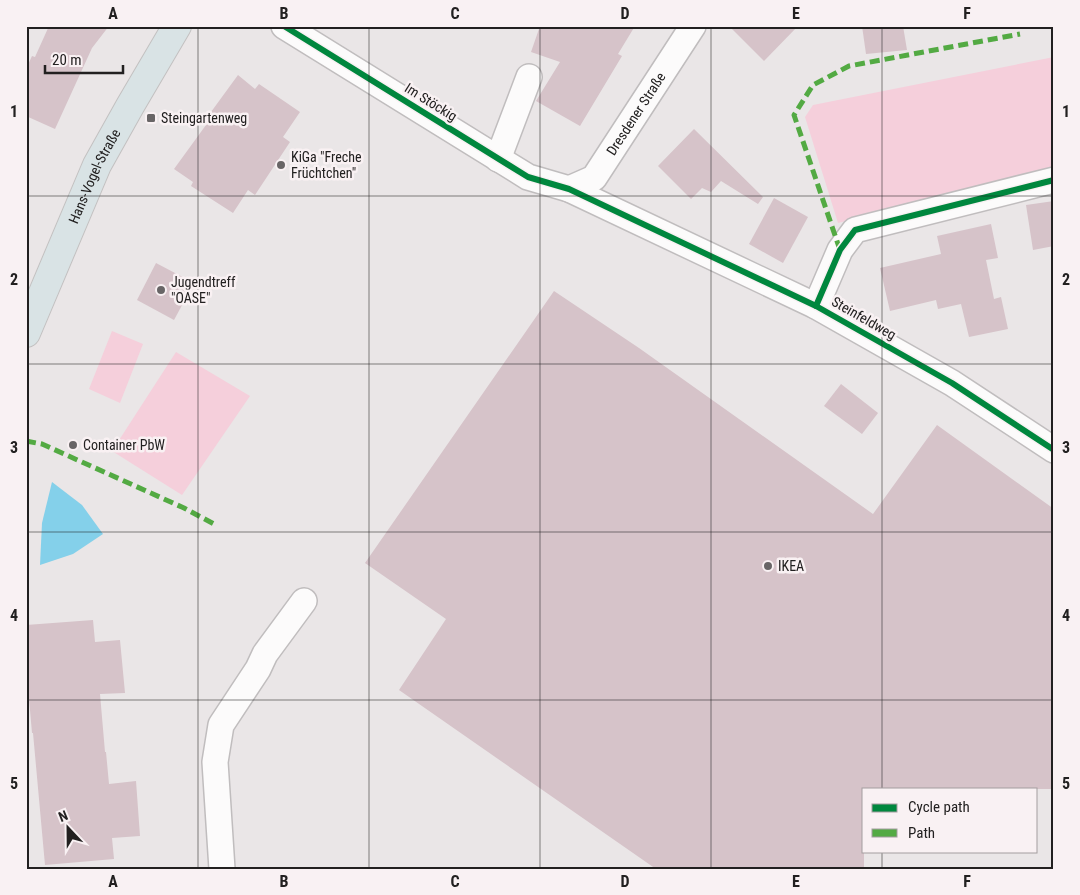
<svg xmlns="http://www.w3.org/2000/svg" width="1080" height="895" font-family="'Roboto Condensed',sans-serif">
<style>
.green{fill:#f5cfdb}
.water{fill:#84d0ea}
.building{fill:#d6c3c9}
.lines{fill:none;stroke-linecap:round;stroke-linejoin:round}
.minor-casing{stroke:#c0bdbe;stroke-width:28}
.major-casing{stroke:#c3c1c1;stroke-width:30}
.minor{stroke:#fcfbfb;stroke-width:25}
.major{stroke:#d9e3e5;stroke-width:28}
.quiet{stroke:#53aa43;stroke-width:5;stroke-dasharray:10 5;stroke-linecap:butt}
.cycleway-casing{stroke:#f9f1f3;stroke-width:9}
.cycleway{stroke:#00873e;stroke-width:6}
.grid{fill:none;stroke:#222020;stroke-width:1;stroke-opacity:0.55}
.poi-dot{fill:#686566;stroke:#f9f1f3;stroke-width:2}
.labels{text-anchor:middle;stroke-width:5;stroke-linejoin:round;paint-order:stroke}
.street-label{font-size:14px;fill:#222020;stroke:#f9f1f3}
.poi-label{font-size:14px;fill:#222020;stroke:#f9f1f3;text-anchor:start}
.neatline{fill:none;stroke:#222020;stroke-width:2}
.grid-label{font-size:16px;text-anchor:middle;font-weight:bold;fill:#222020}
</style>
<rect width="100%" height="100%" fill="#eae6e7"/>
<g class="green">
<path d="M1054,57v112l-216,54 -33,-106 8,-12z"/>
<path d="M112,331l31,13 -23,59 -31,-14z"/>
<path d="M176,352l74,44 -68,99 -70,-44z"/>
</g>
<path class="water" d="M52,482l30,23 21,29 -30,20 -33,11 2,-42z"/>
<g class="building">
<path d="M49,26h60l-17,22 -37,81 -29,-13v-47l6,-13 3,1z"/>
<path d="M540,26h95l-17,28 4,2 -42,70 -44,-25 24,-39 -29,-10z"/>
<path d="M729,26h69l-34,35z"/>
<path d="M862,26h41l4,24 -41,4z"/>
<path d="M238,75l17,14 4,-5 41,28 -17,25 7,5 -35,53 -7,-5 -15,23 -42,-27 2,-4 -19,-13 40,-55 -3,-2z"/>
<path d="M694,129l69,68 -5,7 -37,-23 -10,11 -9,-4 -11,11 -33,-33z"/>
<path d="M774,198l34,19 -25,46 -34,-19z"/>
<path d="M1054,201v45l-21,4 -7,-45z"/>
<path d="M991,224l7,34 -12,2 8,39 7,-2 7,32 -39,8 -8,-33 -23,5 -2,-9 -46,11 -10,-43 61,-14 -4,-18z"/>
<path d="M156,263l38,20 -20,37 -37,-20z"/>
<path d="M554,291l85,57 234,166 64,-89 117,84v280h-190v80h-208l-257,-179 47,-71 -81,-56z"/>
<path d="M841,384l37,29 -16,21 -38,-28z"/>
<path d="M93,620l2,22 25,-2 5,53 -25,1 5,58h1l3,32 27,-3 4,55 -28,2 2,21 -69,6 -12,-132h-1l-6,-68v-40z"/>
</g>
<g class="lines">
<defs>
<g id="minor">
<path d="M284,26l244,151 41,12 247,117 136,77 102,67"/>
<path d="M498,159l31,-82"/>
<path id="s1" d="M569,189l25,-11 99,-152"/>
<path d="M816,306l24,-56 15,-20 199,-50"/>
<path d="M222,869l-7,-107 6,-37 37,-56 7,-15 39,-53"/>
</g>
<g id="major">
<path id="s2" d="M26,333l71,-168 33,-59 47,-80"/>
</g>
</defs>
<use href="#minor" class="minor-casing"/>
<use href="#major" class="major-casing"/>
<use href="#minor" class="minor"/>
<use href="#major" class="major"/>
<g class="quiet">
<path d="M840,250l-46,-135 19,-30 36,-19 171,-32"/>
<path d="M26,441l16,3 142,64 30,16"/>
</g>
<defs>
<g id="cycleway">
<path d="M284,26l244,151 41,12 247,117 136,77 102,67"/>
<path d="M816,306l24,-56 15,-20 199,-50"/>
</g>
</defs>
<use href="#cycleway" class="cycleway-casing"/>
<use href="#cycleway" class="cycleway"/>
</g>
<path class="grid" d="M198,26v843M369,26v843M540,26v843M711,26v843M882,26v763M26,196h1028M26,364h1028M26,532h1028M26,700h1028M882,851v18"/>
<g class="poi-dot">
<rect x="146" y="113" width="10" height="10" rx="2.5"/>
<circle cx="281" cy="165" r="5"/>
<circle cx="161" cy="290" r="5"/>
<circle cx="73" cy="445" r="5"/>
<circle cx="768" cy="566" r="5"/>
</g>
<g class="labels">
<g class="street-label">
<text transform="translate(431 102) rotate(32)" y="5">Im Stöckig</text>
<text dy="5" stroke="none"><textPath href="#s1" startOffset="104">Dresdener Straße</textPath></text>
<text dy="5" stroke="none"><textPath href="#s2" startOffset="171">Hans-Vogel-Straße</textPath></text>
<text transform="translate(864 318) rotate(30)" y="5">Steinfeldweg</text>
</g>
<g class="poi-label">
<text x="161" y="123">Steingartenweg</text>
<text x="291" y="162">KiGa "Freche<tspan x="291" dy="16">Früchtchen"</tspan></text>
<text x="171" y="287">Jugendtreff<tspan x="171" dy="16">"OASE"</tspan></text>
<text x="83" y="450">Container PbW</text>
<text x="778" y="571">IKEA</text>
</g>
</g>
<rect width="1080" height="895" fill="none" stroke="#f9f1f3" stroke-width="55"/>
<rect x="862" y="788" width="175" height="65" fill="#f9f1f3" stroke="#a39d9f"/>
<rect x="872" y="804" width="25" height="8" fill="#00873e" stroke="#a39d9f"/>
<text x="908" y="812" font-size="15" fill="#222020">Cycle path</text>
<rect x="872" y="829" width="25" height="8" fill="#53aa43" stroke="#a39d9f"/>
<text x="908" y="838" font-size="15" fill="#222020">Path</text>
<g transform="translate(68 828) rotate(338)" stroke="#f9f1f3" stroke-width="4" paint-order="stroke">
<path d="M0-4L9 19L0 12L-9 19Z" fill="#222020"/>
<text y="-8" font-size="14" font-weight="bold" text-anchor="middle" fill="#222020">N</text>
</g>
<path d="M45 65v8h78v-8" fill="none" stroke="#222020" stroke-width="2.5"/>
<text x="52" y="65" font-size="15" fill="#222020" stroke="#f9f1f3" stroke-width="4" paint-order="stroke">20 m</text>
<rect x="28" y="28" width="1024" height="840" class="neatline"/>
<g class="grid-label">
<text x="113" y="19">A</text>
<text x="284" y="19">B</text>
<text x="455" y="19">C</text>
<text x="625" y="19">D</text>
<text x="796" y="19">E</text>
<text x="967" y="19">F</text>
<text x="14" y="117">1</text>
<text x="1066" y="117">1</text>
<text x="14" y="285">2</text>
<text x="1066" y="285">2</text>
<text x="14" y="453">3</text>
<text x="1066" y="453">3</text>
<text x="14" y="621">4</text>
<text x="1066" y="621">4</text>
<text x="14" y="789">5</text>
<text x="1066" y="789">5</text>
<text x="113" y="887">A</text>
<text x="284" y="887">B</text>
<text x="455" y="887">C</text>
<text x="625" y="887">D</text>
<text x="796" y="887">E</text>
<text x="967" y="887">F</text>
</g>
</svg>
